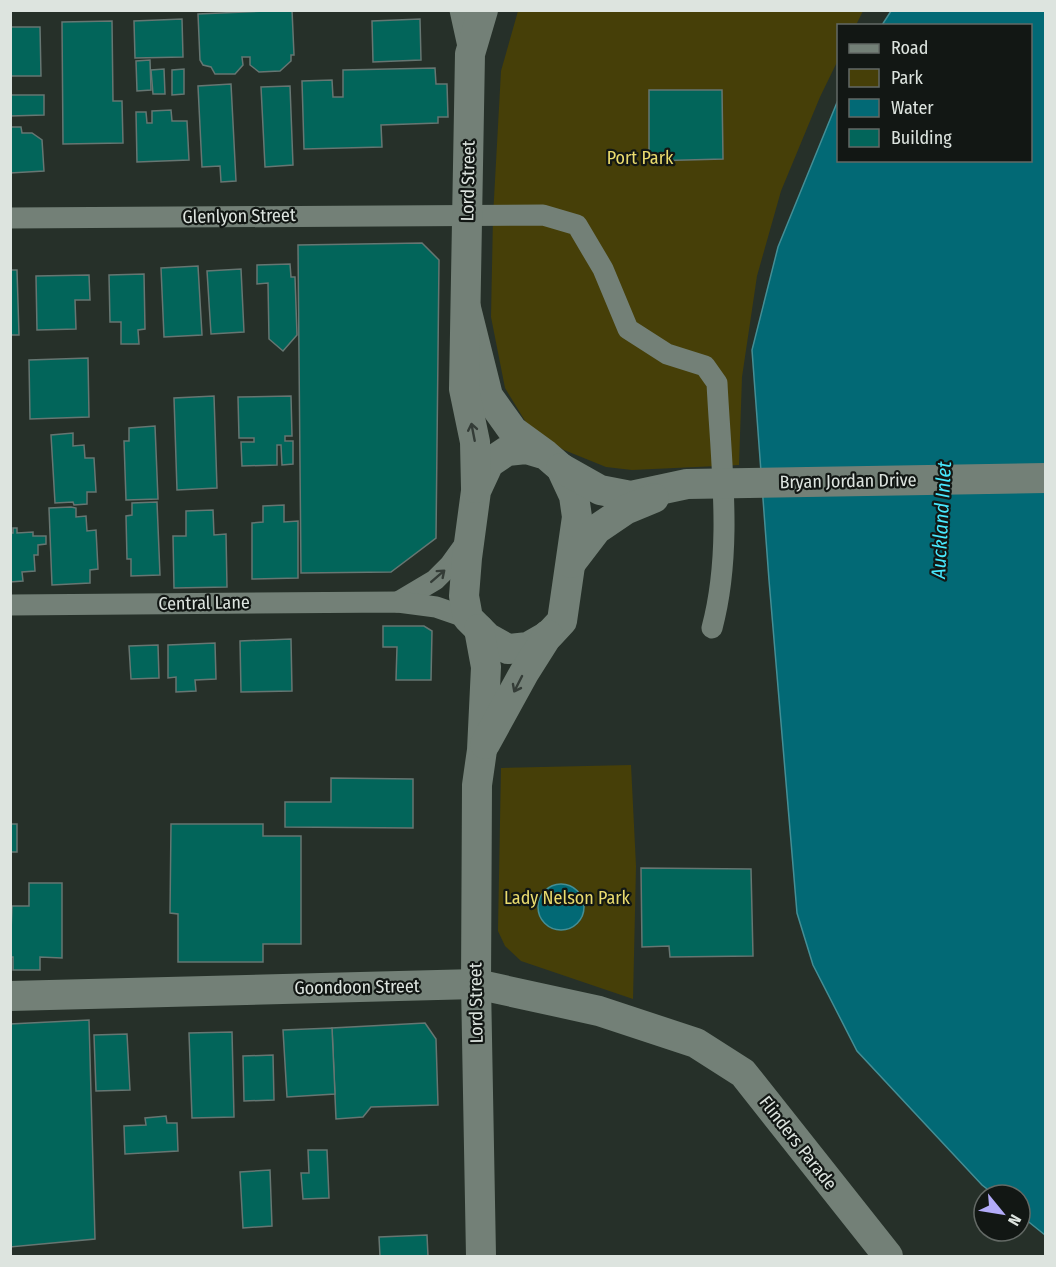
<svg xmlns="http://www.w3.org/2000/svg" width="1056" height="1267" font-family="'Fira Sans Condensed',sans-serif">
<style>
.green{fill:#463f08}
.water{fill:#026975;stroke:#448e95;stroke-width:1.5}
.building{fill:#02655a;stroke:#667672;stroke-width:1.5}
.lines{fill:none;stroke-linecap:round;stroke-linejoin:round}
.street{stroke:#738077;stroke-width:21}
.secondary{stroke:#738077;stroke-width:30}
.oneway{stroke:#343c37}
.labels{text-anchor:middle;stroke-width:4.5;stroke-linejoin:round;paint-order:stroke}
.park-label{font-size:18px;fill:#eadb6e;stroke:#121714}
.street-label{font-size:18px;fill:#dde4df;stroke:#121714}
.water-label{font-size:20px;font-style:italic;fill:#48e9fe;stroke:#121714}
</style>
<rect width="100%" height="100%" fill="#263029"/>
<g class="green">
<path d="M518,11h345l-7,14 -18,1v34l-18,37 -39,94 -24,85 -15,101 -3,88 -107,5 -26,-3 -42,-17 -34,-21 -25,-41 -14,-71 2,-100 8,-146z"/>
<path d="M631,765l5,101 -3,133 -112,-38 -16,-15 -7,-15 3,-163z"/>
</g>
<g class="water">
<path d="M891,11h154v1224l-25,-20v-20h-25l-13,-10 -125,-134 -44,-86 -16,-52 -28,-333 -17,-230 26,-103 60,-147v60h192v-134l-148,-1z"/>
<circle cx="561" cy="907" r="23"/>
</g>
<g class="building">
<path d="M292,10l2,45h-3v6l-11,10 -21,1 -9,-7v-8h-8l1,8 -8,9h-20l-4,-7 -8,-2 -3,-5 -2,-46z"/>
<path d="M182,19l1,38 -48,1 -1,-37z"/>
<path d="M420,19l1,41 -48,2 -1,-41z"/>
<path d="M112,21l1,80h9l1,42 -60,1 -1,-122z"/>
<path d="M10,27h30l1,49h-31z"/>
<path d="M150,60l1,30 -14,1 -1,-30z"/>
<path d="M435,68l1,16h11l1,33h-10v6l-57,2 1,22 -78,2 -2,-68 30,-1 1,17h10v-27z"/>
<path d="M164,69l1,25h-12l-2,-24z"/>
<path d="M184,69v25l-12,1v-25z"/>
<path d="M231,84l5,97 -15,1 -1,-16 -18,1 -4,-81z"/>
<path d="M290,86l3,79 -28,2 -4,-80z"/>
<path d="M649,90h73l1,69 -74,2z"/>
<path d="M10,95h34v20l-34,1z"/>
<path d="M171,110l1,11h15l2,39 -52,2 -1,-50h10l1,11h5v-12z"/>
<path d="M10,127h11l1,6h10l10,7 2,31 -34,2z"/>
<path d="M422,243l17,17 -3,278 -45,34 -90,1 -3,-328z"/>
<path d="M290,264l1,13h4l2,58 -14,16 -14,-12 -1,-56 -11,1v-19z"/>
<path d="M198,266l4,69 -38,2 -3,-69z"/>
<path d="M241,269l3,63 -33,2 -4,-63z"/>
<path d="M10,270h7l2,65h-9z"/>
<path d="M144,274l1,55 -7,1 1,14h-18v-22h-11l-1,-47z"/>
<path d="M89,275l1,25h-15l1,29 -39,1 -1,-54z"/>
<path d="M88,358l1,59 -59,2 -1,-59z"/>
<path d="M214,396l3,92 -40,2 -3,-92z"/>
<path d="M291,396l1,40h-7v5h8v23l-11,1 -1,-20h-4v20l-35,1 -1,-24h13v-4h-15l-1,-41z"/>
<path d="M155,426l3,73 -32,1 -2,-59h5v-13z"/>
<path d="M73,433v13l11,-1 1,13h9l2,34h-9v12l-13,1 -1,-3 -18,1 -4,-68z"/>
<path d="M157,502l3,73 -29,1v-17h-4l-1,-43 6,-1v-12z"/>
<path d="M284,505v17l14,-1v57l-46,1v-56l11,-1v-16z"/>
<path d="M71,507l5,1v9l10,-1 1,15 9,-1 2,39 -8,1v13l-38,2 -3,-77z"/>
<path d="M213,510l1,25 12,-1 1,53 -53,1 -1,-52h13v-25z"/>
<path d="M13,528h4v5l16,-1v4h13v8l-8,1v10h-4l1,16 -13,1 1,9 -13,1v-49h3z"/>
<path d="M383,626h41l8,5 -1,49h-35l1,-33h-14z"/>
<path d="M291,639l1,52 -51,1 -1,-51z"/>
<path d="M215,643l1,36 -21,1 1,11 -20,1v-15l-8,1v-33z"/>
<path d="M158,645l1,33 -28,1 -2,-33z"/>
<path d="M331,778l82,1v49l-128,-1v-25h46z"/>
<rect x="10" y="824" width="7" height="28"/>
<path d="M171,824h92v12h38v108h-38v18h-85v-48l-8,-1z"/>
<path d="M641,868l110,1 2,87 -83,1 -1,-11 -27,1z"/>
<path d="M29,883h33v75l-22,-1v13h-27v-13h-3l2,-51h17z"/>
<path d="M89,1020l6,219 -85,8v-223z"/>
<path d="M425,1023l11,16 2,66 -67,2 -8,10 -27,2 -4,-91z"/>
<path d="M332,1028l3,66 -48,3 -4,-67z"/>
<path d="M232,1032l2,85 -42,1 -3,-85z"/>
<path d="M127,1034l3,56 -34,1 -2,-56z"/>
<path d="M273,1055l1,45 -30,1 -1,-45z"/>
<path d="M166,1116l1,7h10l1,28 -53,3 -1,-28 22,-1 -1,-7z"/>
<path d="M308,1150h19l2,48 -26,1 -2,-26h8z"/>
<path d="M270,1170l2,56 -29,2 -3,-56z"/>
<path d="M427,1235l1,21h-48l-1,-19z"/>
</g>
<g class="lines">
<g class="street">
<path d="M460,10l9,41"/>
<path d="M10,218l533,-3 34,10 26,44 25,60 39,25 38,12 12,17c4,81 16,166 -5,245"/>
<path d="M398,602l37,-22 15,-15 18,-25"/>
<path d="M10,605l388,-3 38,5 32,11"/>
</g>
<g class="secondary">
<path d="M466,308l22,88 25,35 33,24 15,13 13,28 3,21 -15,104 -13,14 -21,12 -20,2 -20,-11 -20,-20 -4,-22 3,-38 9,-67 13,-28 18,-12 19,-2 20,6"/>
<path d="M561,468l39,22 31,6 56,-12 359,-6"/>
<path d="M476,488l-1,-46 -11,-53 6,-335 13,-44"/>
<path d="M571,563l26,-34 28,-19 29,-12"/>
<path d="M479,629l7,38 -4,83 -5,35 -1,199 5,272"/>
<path d="M485,744l39,-71 24,-38"/>
<path d="M10,996l466,-12 123,27 97,32 47,30 145,183"/>
</g>
</g>
<defs><path id="oneway-shaft" d="M-6 0H5M1.5-3L5.5 0L1.5 3" fill="none" stroke-width="1.6" stroke-linecap="round" stroke-linejoin="round" transform="scale(1.5)"/></defs>
<g class="oneway">
<use href="#oneway-shaft" transform="translate(473 432) rotate(-101)"/>
<use href="#oneway-shaft" transform="translate(438 576) rotate(-41)"/>
<use href="#oneway-shaft" transform="translate(518 684) rotate(117)"/>
</g>
<g class="labels">
<g class="park-label">
<text x="640" y="164">Port Park</text>
<text x="567" y="904">Lady Nelson Park</text>
</g>
<g class="street-label">
<text transform="translate(468 181) rotate(-89)" y="6">Lord Street</text>
<text transform="translate(239 216) rotate(-1)" y="6">Glenlyon Street</text>
<text transform="translate(848 481) rotate(-1)" y="6">Bryan Jordan Drive</text>
<text transform="translate(204 603) rotate(-1)" y="6">Central Lane</text>
<text transform="translate(357 987) rotate(-1)" y="6">Goondoon Street</text>
<text transform="translate(476 1003) rotate(-91)" y="6">Lord Street</text>
<text transform="translate(798 1143) rotate(52)" y="6">Flinders Parade</text>
</g>
<g class="water-label">
<text transform="translate(941 520) rotate(-87)" y="7">Auckland Inlet</text>
</g>
</g>
<rect width="1056" height="1267" fill="none" stroke="#dde4df" stroke-width="24"/>
<rect x="837" y="24" width="195" height="138" fill="#121714" stroke="#636965" stroke-width="1.5"/>
<rect x="849" y="44" width="30" height="9" fill="#738077" stroke="#636965" stroke-width="1.5"/>
<text x="891" y="54" font-size="18" fill="#dde4df">Road</text>
<rect x="849" y="69" width="30" height="18" fill="#463f08" stroke="#636965" stroke-width="1.5"/>
<text x="891" y="84" font-size="18" fill="#dde4df">Park</text>
<rect x="849" y="99" width="30" height="18" fill="#026975" stroke="#636965" stroke-width="1.5"/>
<text x="891" y="114" font-size="18" fill="#dde4df">Water</text>
<rect x="849" y="129" width="30" height="18" fill="#02655a" stroke="#636965" stroke-width="1.5"/>
<text x="891" y="144" font-size="18" fill="#dde4df">Building</text>
<g transform="translate(1002 1213) rotate(120)"><circle r="28" fill="#121714" stroke="#636965" stroke-width="1.5"/>
<path d="M0-4.5L10 22L0 15L-10 22Z" fill="#b3acf9"/>
<text y="-9" font-size="16" font-weight="bold" text-anchor="middle" fill="#dde4df">N</text>
</g>
</svg>
